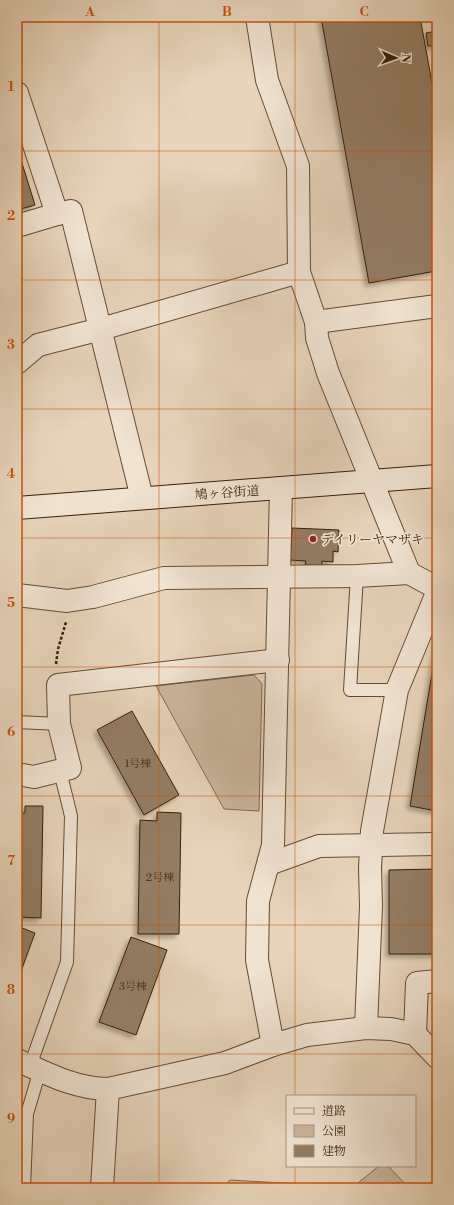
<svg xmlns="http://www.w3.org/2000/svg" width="454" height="1205" font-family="'Libre Bodoni','Noto Serif JP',serif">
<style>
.green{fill:#cab59b;stroke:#826a50}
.building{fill:#947d63;stroke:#3a1e05;filter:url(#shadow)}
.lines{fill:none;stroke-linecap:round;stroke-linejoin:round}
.lane-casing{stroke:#654c32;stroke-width:14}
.street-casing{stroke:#654c32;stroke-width:24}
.secondary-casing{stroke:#3a1e05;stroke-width:24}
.path{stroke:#3a1e05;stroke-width:2.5;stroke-dasharray:3 2;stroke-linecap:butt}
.lane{stroke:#efe3d2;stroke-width:12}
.street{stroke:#efe3d2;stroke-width:22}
.secondary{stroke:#efe3d2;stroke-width:22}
.grid{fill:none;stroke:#ce500b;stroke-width:1;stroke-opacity:0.55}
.poi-dot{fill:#8f2418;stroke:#efe3d2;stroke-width:1.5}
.labels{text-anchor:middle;stroke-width:3.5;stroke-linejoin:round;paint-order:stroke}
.number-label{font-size:11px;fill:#50361c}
.street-label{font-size:13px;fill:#3a1e05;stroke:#efe3d2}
.poi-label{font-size:13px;fill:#3a1e05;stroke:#efe3d2;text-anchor:start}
.neatline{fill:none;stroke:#ce500b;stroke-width:1.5}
.grid-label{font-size:13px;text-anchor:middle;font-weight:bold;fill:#ce500b}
</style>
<defs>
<filter id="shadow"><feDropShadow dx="-3.5" dy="3.5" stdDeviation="2" flood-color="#0004"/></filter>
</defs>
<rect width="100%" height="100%" fill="#e7d4ba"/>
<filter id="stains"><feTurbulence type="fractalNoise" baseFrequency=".005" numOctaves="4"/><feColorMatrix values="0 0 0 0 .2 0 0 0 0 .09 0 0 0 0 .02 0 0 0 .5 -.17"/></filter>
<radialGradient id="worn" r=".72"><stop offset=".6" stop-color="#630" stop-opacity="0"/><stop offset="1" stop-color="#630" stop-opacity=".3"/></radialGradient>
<g class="green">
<path d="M254,675l8,9 -3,127 -35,-2 -68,-123z"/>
<path d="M379,1166h9l21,22h-187l8,-8 123,7z"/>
</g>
<g class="building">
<path d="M321,17h99l17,94v138l-5,1 4,21 -67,12z"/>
<path d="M437,31v14l-9,1 -2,-13z"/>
<path d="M17,147l18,58 -18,5z"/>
<path d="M292,528l47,2 -1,22 -5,-1v11l-11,-1v5l-17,-1 1,-4 -16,-1z"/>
<path d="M437,643v168l-27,-5z"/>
<path d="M132,711l47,84 -35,20 -47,-85z"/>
<path d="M25,806h18l-2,112 -24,-1v-104h8z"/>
<path d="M157,812l24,1 -2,121h-41l2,-114 17,1z"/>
<path d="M437,869v85h-48v-84z"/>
<path d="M17,926l18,7 -18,49z"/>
<path d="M131,937l36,13 -31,85 -37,-13z"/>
</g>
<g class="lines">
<defs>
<g id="lane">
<path d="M357,576l-7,114h47"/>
<path d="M17,722l42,2"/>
<path d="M30,1066l37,-104 4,-146 -11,-45"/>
<path d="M24,1188l3,-74 13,-44"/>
</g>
<g id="street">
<path d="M257,17l10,63 31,86 1,106 17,50 1,16 11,35 81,200 28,15"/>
<path d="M17,93l40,121 14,-3 71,287"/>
<path d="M17,226l40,-12"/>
<path d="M316,322l121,-16"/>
<path d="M17,363l21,-18 63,-16 198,-57"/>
<path d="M17,595l50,6 26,-4 71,-19 193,-2 52,-3"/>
<path d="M17,774l17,3 36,-9 -11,-44 -1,-39 220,-25"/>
<path d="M269,864l50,-18 118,-2"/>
<path d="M366,1028l5,-122 -1,-38 2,-37 25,-141 40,-97"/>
<path d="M415,1034l2,-51 20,-2"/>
<path d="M273,1045l-16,-85 1,-59 15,-56 8,-357"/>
<path d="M17,1060c29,13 58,29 91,29l117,-26 48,-18 34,-10 59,-7 25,1 24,5 22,23"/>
<path d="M102,1188l6,-99"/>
</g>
<path id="secondary" d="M17,508l420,-32"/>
</defs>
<use href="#lane" class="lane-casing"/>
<use href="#street" class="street-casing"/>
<use href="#secondary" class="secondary-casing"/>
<path class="path" d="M56,664l2,-15 8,-27"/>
<use href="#lane" class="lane"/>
<use href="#street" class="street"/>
<use href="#secondary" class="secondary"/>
</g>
<path class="grid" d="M159,17v1171M295,17v1079M17,151h420M17,280h420M17,409h420M17,538h420M17,667h420M17,796h420M17,925h420M17,1054h420M295,1166v22"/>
<circle class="poi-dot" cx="313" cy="539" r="4"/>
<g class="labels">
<g class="number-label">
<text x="138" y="767">1号棟</text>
<text x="160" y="881">2号棟</text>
<text x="133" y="990">3号棟</text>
</g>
<g class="street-label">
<text transform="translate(227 492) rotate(-4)" y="5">鳩ヶ谷街道</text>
</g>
<g class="poi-label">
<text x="321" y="544">デイリーヤマザキ</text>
</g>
</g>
<rect width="454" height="1205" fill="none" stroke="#e7d4ba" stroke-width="44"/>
<rect x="286" y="1095" width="130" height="72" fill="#efe3d2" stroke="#a79480"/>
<rect x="294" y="1108" width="20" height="6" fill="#efe3d2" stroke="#a79480"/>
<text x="322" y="1115" font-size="12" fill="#3a1e05">道路</text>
<rect x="294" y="1125" width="20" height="12" fill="#cab59b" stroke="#a79480"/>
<text x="322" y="1135" font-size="12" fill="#3a1e05">公園</text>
<rect x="294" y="1145" width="20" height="12" fill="#947d63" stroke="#a79480"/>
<text x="322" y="1155" font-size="12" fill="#3a1e05">建物</text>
<g transform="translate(396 58) rotate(92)" stroke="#efe3d2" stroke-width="3" paint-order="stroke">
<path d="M0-3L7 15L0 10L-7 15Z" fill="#3a1e05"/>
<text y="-6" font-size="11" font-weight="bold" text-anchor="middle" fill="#3a1e05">N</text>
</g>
<rect x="22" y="22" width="410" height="1161" class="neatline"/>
<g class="grid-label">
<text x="90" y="16">A</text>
<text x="227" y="16">B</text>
<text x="364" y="16">C</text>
<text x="11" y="91">1</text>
<text x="11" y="220">2</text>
<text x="11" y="349">3</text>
<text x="11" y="478">4</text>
<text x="11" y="607">5</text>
<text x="11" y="736">6</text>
<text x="11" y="865">7</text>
<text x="11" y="994">8</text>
<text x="11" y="1123">9</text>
</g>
<rect width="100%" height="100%" filter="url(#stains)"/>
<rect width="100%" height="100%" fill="url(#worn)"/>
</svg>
